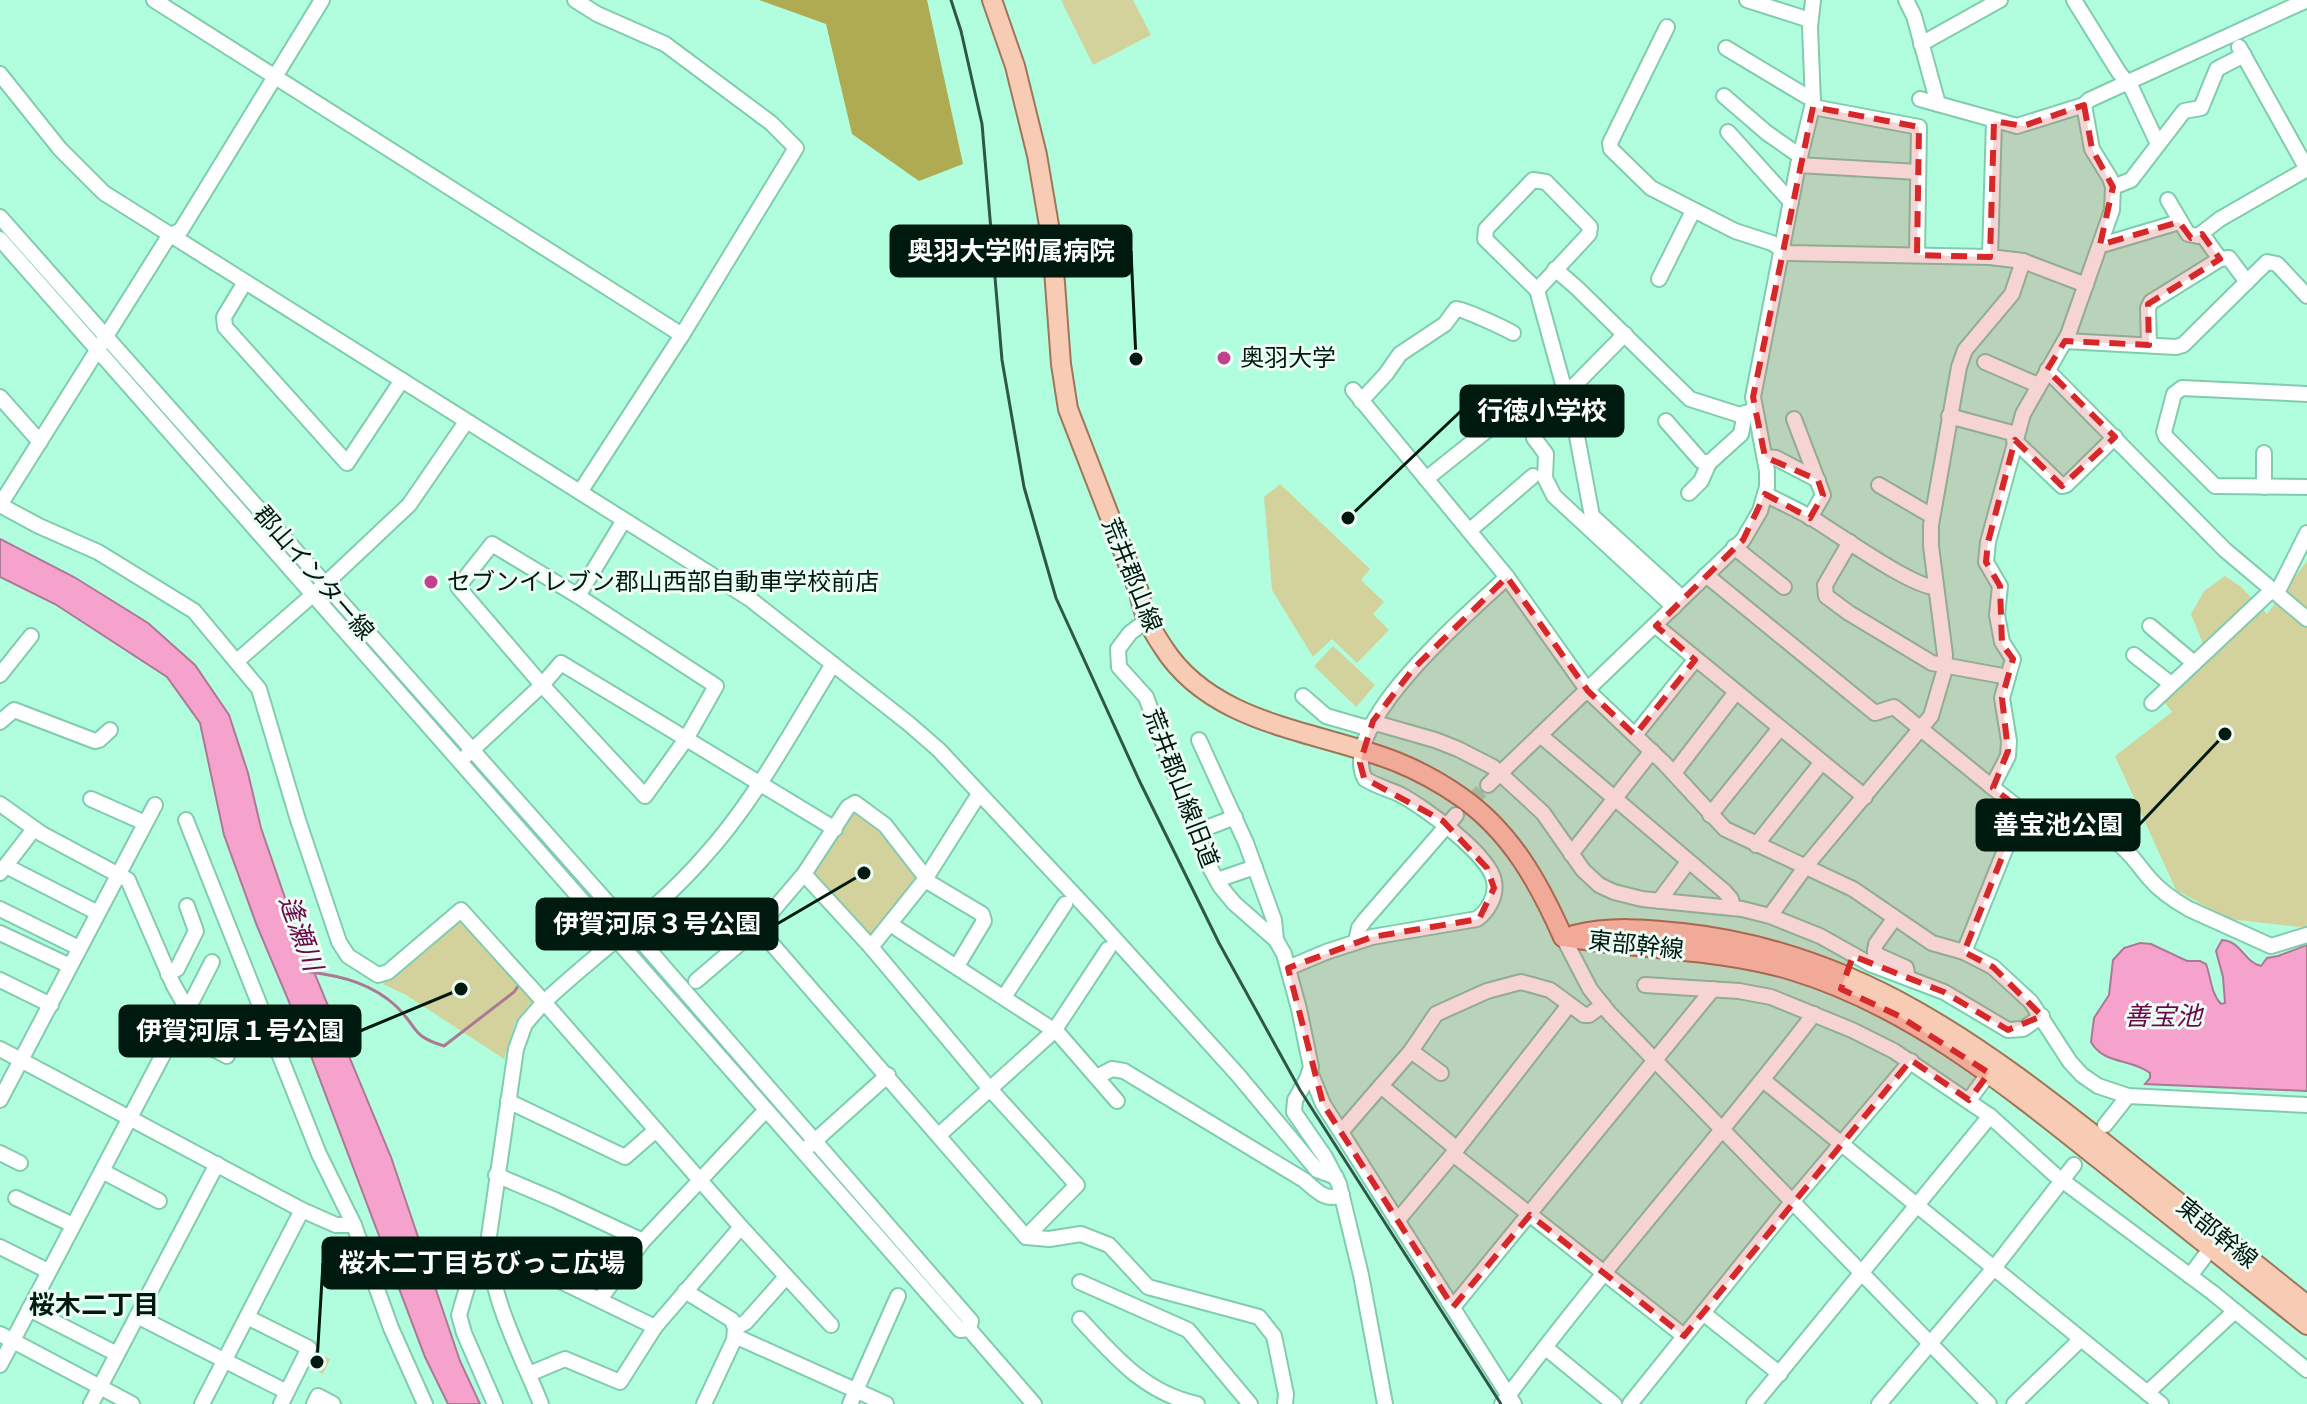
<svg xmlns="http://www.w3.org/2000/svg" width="2307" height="1404" font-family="'Exo 2','Noto Sans JP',sans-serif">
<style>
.green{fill:#d3d29d}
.forest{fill:#aeab53}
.water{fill:#f5a2cd;stroke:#ac7994;stroke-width:2}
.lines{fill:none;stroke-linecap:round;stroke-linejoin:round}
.stream{stroke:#ac7994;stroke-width:3}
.minor-tunnel{stroke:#96dcc0;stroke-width:14;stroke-dasharray:14 7;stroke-linecap:butt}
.minor-casing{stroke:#81ccaf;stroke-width:18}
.major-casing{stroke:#9e765a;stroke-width:22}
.minor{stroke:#fff;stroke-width:14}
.major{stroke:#f8cbb4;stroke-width:18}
.rail{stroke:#2f5747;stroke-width:3}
.marked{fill:#d62828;fill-opacity:0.2;stroke:#d62828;stroke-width:6;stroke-dasharray:16 10;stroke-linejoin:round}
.poi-dot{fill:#c2428e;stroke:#edfcf5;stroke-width:3}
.labels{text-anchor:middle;stroke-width:6;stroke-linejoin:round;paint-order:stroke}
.poi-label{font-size:24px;fill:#001a10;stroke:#edfcf5;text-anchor:start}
.street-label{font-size:24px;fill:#001a10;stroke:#edfcf5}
.water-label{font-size:26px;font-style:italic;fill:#6b0849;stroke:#edfcf5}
.neighbourhood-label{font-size:26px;font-weight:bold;fill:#001a10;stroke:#edfcf5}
.leader{fill:none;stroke:#001a10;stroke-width:3}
.callout-dot{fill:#001a10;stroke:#edfcf5;stroke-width:3}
.callout{fill:#001a10;stroke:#001a10;stroke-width:3}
.callout-label{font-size:26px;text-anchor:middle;font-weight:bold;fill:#fff}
</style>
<rect width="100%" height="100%" fill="#b1fedf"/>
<g class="green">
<path d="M1061,0h72l18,35 -58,30z"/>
<path d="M1280,484l90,85 -9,11 23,22 -11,12 16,16 -32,33 -25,-24 -19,18 -41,-67 -8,-93z"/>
<path d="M2307,561v367l-78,-9 -53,-29 -61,-134 57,-44 -12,-16 43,-52 -12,-30 13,-23 21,-15 15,10 27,28z"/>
<path d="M1333,646l42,39 -19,22 -42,-41z"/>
<path d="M852,809l30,20 34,47v5l-43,56 -6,1 -54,-60v-7z"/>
<path d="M460,915l75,83 -20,25 -11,36 -98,-64 -23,-11z"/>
<path d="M311,1350l19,9 -7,15 -19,-9z"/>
</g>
<path class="forest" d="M759,0h168l36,164 -44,17 -67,-47 -26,-110z"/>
<g class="water">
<path d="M0,539l74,38 74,46 47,42 34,50 19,58 13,55 33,96 97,233 69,204 20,43h-32l-23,-47 -122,-322 -46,-109 -33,-91 -24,-112 -33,-46 -112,-73 -55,-27z"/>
<path d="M2222,940c19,1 22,22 39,26l6,-8 11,-2 29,-11v146l-162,-7 5,-6v-5c-19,-15 -46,-8 -59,-31l3,-24 15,-23 4,-35 11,-12 16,-5 11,1 36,17h13l6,3c5,13 5,30 15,40l4,-1 -2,-26 -7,-26z"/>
</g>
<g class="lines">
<path class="stream" d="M310,972c32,4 63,12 87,35 22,22 14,29 47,39l70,-54 7,-10"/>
<path class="minor-tunnel" d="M1456,815l32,-30"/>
<defs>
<g id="minor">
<path d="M154,0l528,335"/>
<path d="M575,0l22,14 68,30 106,79 25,25 -114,187 -102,157"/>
<path d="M1747,0l63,20"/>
<path d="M1906,0l8,16 24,88"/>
<path d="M2074,0l44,71 14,18 26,55"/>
<path d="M1667,27l-57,116 1,6 40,39 84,43 37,12 16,10 202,4 33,4 63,24"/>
<path d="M1921,44l79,-44"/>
<path d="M2239,47l68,122"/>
<path d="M1726,48l80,48 7,1"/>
<path d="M0,74l60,75 44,44 646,406 158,124 31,27 157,168 142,157 79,95 19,7"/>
<path d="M1724,96l43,37 33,23"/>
<path d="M1920,99l97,27 67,-21"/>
<path d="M1813,107l106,20 -2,128"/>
<path d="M1728,132l63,70"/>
<path d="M1798,165l120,7"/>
<path d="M2113,187l18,-7 53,-69 17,-3 16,-39 27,-14"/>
<path d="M2168,200l20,34 10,2 22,-17 87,-50"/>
<path d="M0,217l630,711 341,393 -2,8"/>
<path d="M2202,234l18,25 9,-1 18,24"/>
<path d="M0,239l960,1091 9,-1 65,75"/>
<path d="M2101,242l4,2 74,-22"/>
<path d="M1990,257l4,-136"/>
<path d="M1555,269l22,19 113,111 50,16 15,-5"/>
<path d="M1659,279l34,-68"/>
<path d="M245,282l-21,35 1,10 122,136 55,-83"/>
<path d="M1537,290l52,-56 1,-7 -44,-45 -13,-2 -47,49 -1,10 52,51 39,141 16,85 90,82"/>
<path d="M2065,341l111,6 7,-2 84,-83 10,2 30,32"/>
<path d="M2149,345l-1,-37 3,-6 69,-43"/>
<path d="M1985,362l53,23"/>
<path d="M2047,370l178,180 82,69"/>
<path d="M1353,390l154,187 81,114 76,72 61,66 128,60 79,54 32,9 29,15 38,35 39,60 12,13 16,11 30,10 179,9"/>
<path d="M1566,394l59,-60"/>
<path d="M2307,394l-125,-6 -8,6 -10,38 2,5 49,49 92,1"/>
<path d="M0,397l40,45"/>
<path d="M1361,401l25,-27 14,-20 45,-30 11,-15c8,0 48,19 57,24"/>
<path d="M1949,416l67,18"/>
<path d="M1794,419l29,76 -13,23"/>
<path d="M1666,421l35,40 8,2 32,-29 4,-21"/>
<path d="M1534,438l12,16 -1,24 9,18 120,111"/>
<path d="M2014,440l48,46 4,-1 49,-48"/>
<path d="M1765,457l11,1 42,22"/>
<path d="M1426,479l74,-59"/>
<path d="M1879,485l53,31"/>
<path d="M2264,487v-34"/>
<path d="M1689,493l12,-12 8,-18"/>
<path d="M1765,494c15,8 31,15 45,23 24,14 104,72 126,70"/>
<path d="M0,505l39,21 59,26 96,59 65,78 39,131 41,122 9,14 30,19 10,-3 73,-62 83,92c52,-49 112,-90 159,-144 52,-57 89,-128 130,-194"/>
<path d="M0,505l169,-269 12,-6 141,-230"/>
<path d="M1469,531l64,-55"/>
<path d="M1850,542l-25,43 1,11 23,17 83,50 76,14"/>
<path d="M492,544l86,52 138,90 -30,53 -41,57 -103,-111 -84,-98z"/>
<path d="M1734,547l50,40"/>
<path d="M1706,575l169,138 19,-6 98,80"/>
<path d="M2277,593l30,-60"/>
<path d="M578,596l46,-76"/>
<path d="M1146,621l-16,12 -12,16 1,18 27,30 62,167 12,22 14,17 42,37 8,14 15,55 12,58 -4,12 -12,21 -1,12 31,45 14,27 22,91 24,129"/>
<path d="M1656,626l209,171"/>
<path d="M2150,626l44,37"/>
<path d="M2134,655l37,29"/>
<path d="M237,661l87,-76 85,-80 57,-83"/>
<path d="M0,675l31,-39"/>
<path d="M1303,696l23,20 38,11 15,-3 56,16 23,9 35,18 50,46 40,57 16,15 15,7 28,7 100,10 28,7 50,20 50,28 74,28 64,38 15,-1 19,-13"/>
<path d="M2152,703l120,-113"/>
<path d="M0,722l14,-12 81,31 4,-1 11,-10"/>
<path d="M1540,735l184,156 7,8 2,9"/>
<path d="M1635,735l60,-75"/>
<path d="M1199,740l47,103 28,77 2,20"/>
<path d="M467,755l75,-70 19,-22 274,166"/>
<path d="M1674,773l62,-81"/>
<path d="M1488,785l255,-245 17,-29 7,-24v-16l-14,-74 45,-232 15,-62 -3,-76 3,-27"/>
<path d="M979,794l-55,87 -53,66 119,142 87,96 -51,52"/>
<path d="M91,799l54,24"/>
<path d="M0,804l42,30 86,46 45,104 14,25 -187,356"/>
<path d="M1710,815l70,-87"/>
<path d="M186,820l133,334 35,71 37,103 34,76"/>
<path d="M1196,832l39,-15"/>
<path d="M2012,835c21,1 91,-3 104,7 14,9 23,25 34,37 10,12 25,22 39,30l82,37 36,-11"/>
<path d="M1756,845l66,-83"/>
<path d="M1571,854l81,-103"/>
<path d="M6,866l92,47"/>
<path d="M0,873l34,-44"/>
<path d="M804,874l-46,54 268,309 23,2 32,-5 28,11 39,42 111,30 15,19 12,58 -1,10"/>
<path d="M1217,880l38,-13"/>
<path d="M1659,901l29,-39"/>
<path d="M0,909l79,39"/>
<path d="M1770,916l36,-50 125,-150 13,-44 1,-17 -14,-109v-21l28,-158 6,-17 47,-56 11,-33"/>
<path d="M890,924l168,109 59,68"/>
<path d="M0,933l70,33"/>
<path d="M1563,937l27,52 20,25 379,390"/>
<path d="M1356,941l3,-13 6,-8 91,-105"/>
<path d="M1876,944l18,-25"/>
<path d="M871,947l-67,-73 44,-67 7,-4 30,22 45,58 52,31 2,7 -27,45"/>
<path d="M1875,949v5l31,14 1,5"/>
<path d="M1964,952l57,-142 -29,-23 16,-31 1,-15 -7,-43 11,-39 -11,-17 -5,-27 3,-29 -14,-24 2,-20 35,-128 45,-79 44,-125 1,-23 -3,-9 -18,-29 -8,-44 5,-5 218,-100"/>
<path d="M1288,968l38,-16 46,-15 105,-18c11,-8 20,-23 17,-38 -4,-26 -71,-75 -95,-87 -11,-5 -23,-8 -34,-15 -29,-55 105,-166 142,-202"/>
<path d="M168,974l9,-5 19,-38 -9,-25"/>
<path d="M0,980l51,25"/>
<path d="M696,981l62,-53"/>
<path d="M1645,985l94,6 32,6 81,33 42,21 96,65 65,59 158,118 94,77"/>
<path d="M1004,997l61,-93"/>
<path d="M186,1006l6,-5 20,-39"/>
<path d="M177,1029l50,27"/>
<path d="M0,1049l302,161 34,15h18"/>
<path d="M1411,1051l30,22"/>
<path d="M1310,1072l13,32 191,300"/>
<path d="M1097,1077l15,-8 12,2 180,109c12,10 21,22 38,15"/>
<path d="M1763,1080l398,324"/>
<path d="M1381,1086l76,63"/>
<path d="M0,1100l155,-295"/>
<path d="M1969,1100l20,-27"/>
<path d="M508,1101l117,56 31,-27"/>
<path d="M2105,1125l23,-29"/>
<path d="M1341,1132l70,-81 25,-37 51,-23 34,-9 29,8 34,25h5l14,-10"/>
<path d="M939,1135l115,-104 54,-82"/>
<path d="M808,1147l80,-72"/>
<path d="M0,1153l20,10"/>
<path d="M1453,1154l231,182"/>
<path d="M102,1171l57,30"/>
<path d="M496,1175l59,25 88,41"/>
<path d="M16,1198l57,27"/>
<path d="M1397,1221l56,-67 116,-149"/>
<path d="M0,1247l48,24"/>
<path d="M477,1254l-18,61 5,18 31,71"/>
<path d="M489,1268l38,-3 128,62"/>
<path d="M2190,1276l21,-28"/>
<path d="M1080,1282l108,48 62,74"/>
<path d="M685,1291l47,29 3,8"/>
<path d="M600,1299l43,-58 122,-130"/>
<path d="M1453,1307l260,-318"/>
<path d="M29,1309l88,45"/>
<path d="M1703,1313l77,61"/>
<path d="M137,1316l150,76"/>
<path d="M247,1317l62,31 -28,56"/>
<path d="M1080,1319c35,38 65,74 117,85"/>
<path d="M0,1334l132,70"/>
<path d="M735,1336l151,68"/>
<path d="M1546,1348l68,56"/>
<path d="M529,1374l36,-15 55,23 35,-55 86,-100"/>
<path d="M2147,1393l88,-82"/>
<path d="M91,1404l126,-240"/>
<path d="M202,1404l100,-194"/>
<path d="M314,1404l4,-8 15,8"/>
<path d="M541,1404c-21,-52 -50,-104 -53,-161l28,-194 9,-25 19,-22 197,225 90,98"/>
<path d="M704,1404l30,-64 1,-12 11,-6 40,-45"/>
<path d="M850,1404l48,-108"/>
<path d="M1502,1404c99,-134 211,-258 312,-390"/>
<path d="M1630,1404l162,-202 119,-141"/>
<path d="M1754,1404l236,-288"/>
<path d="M1879,1404l115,-136 80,-103"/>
<path d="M2014,1404l66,-64"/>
</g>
<g id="major">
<path d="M992,0l23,66 22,89 15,88 9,121 7,45 71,183c4,22 12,37 24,55 50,79 154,83 234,115 22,9 44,21 64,35 50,35 78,86 102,140"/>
<path d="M1574,935c36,-9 71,-6 108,-2 177,19 301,114 436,221 63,50 126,101 189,151"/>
<path d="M1563,937c77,13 152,11 228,33 117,35 214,114 308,189 69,55 139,111 208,166"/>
</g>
</defs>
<use href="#minor" class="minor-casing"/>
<use href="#major" class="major-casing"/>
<use href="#minor" class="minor"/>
<use href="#major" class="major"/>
<path class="rail" d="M951,0l10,31 21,93 20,236 22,127 32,111 83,182 80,163 81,147 201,314"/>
</g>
<path class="marked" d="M2084,105l8,44 21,38 -13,58 79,-23 12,16 11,-4 18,25 -72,45 1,41 -84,-4 -18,29 68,67 -53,49 -47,-46 -27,102 -2,20 14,24 2,58 11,15 -11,39 6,53 -15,37 28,22 -57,142 29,15 49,49 -34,14 -64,-38 -91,-36 -12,33 58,27 90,57 -20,27 -58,-40 -227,276 -154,-121 -77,92 -130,-203 -35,-136 84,-31 107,-18 15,-31 -7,-20 -44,-47 -79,-43 -4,-15 13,-42 40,-52 94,-92 81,114 47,44 60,-75 -39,-34 87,-86 22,-46 45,24 13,-23 -5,-15 -53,-23 -12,-60 60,-290 106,20 -2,128 73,2 4,-136 29,5z"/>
<g class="poi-dot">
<circle cx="1224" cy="358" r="8"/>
<circle cx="431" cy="582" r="8"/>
</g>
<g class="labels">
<g class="poi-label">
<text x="1240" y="366">奥羽大学</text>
<text x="447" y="590">セブンイレブン郡山西部自動車学校前店</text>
</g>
<g class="street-label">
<text transform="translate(314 573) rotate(49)" y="8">郡山インター線</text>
<text transform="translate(1132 575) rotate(68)" y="8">荒井郡山線</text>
<text transform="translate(1181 788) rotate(69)" y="8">荒井郡山線旧道</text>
<text transform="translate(1636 945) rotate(6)" y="8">東部幹線</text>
<text transform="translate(2217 1233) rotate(39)" y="8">東部幹線</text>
</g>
<g class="water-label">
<text transform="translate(301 933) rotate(70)" y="9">逢瀬川</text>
<text x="2163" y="1025">善宝池</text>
</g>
<g class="neighbourhood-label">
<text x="94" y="1314">桜木二丁目</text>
</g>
</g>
<path class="leader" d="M1136 359L1131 251M1348 518L1461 411M2225 734L2139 825M864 873L777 924M461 989L360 1031M317 1362L323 1263"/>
<g class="callout-dot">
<circle cx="1136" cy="359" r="8"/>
<circle cx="1348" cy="518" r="8"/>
<circle cx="2225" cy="734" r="8"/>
<circle cx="864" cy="873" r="8"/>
<circle cx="461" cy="989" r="8"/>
<circle cx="317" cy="1362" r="8"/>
</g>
<g class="callout">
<rect x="891" y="226" width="240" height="50" rx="8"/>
<rect x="1461" y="386" width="162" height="50" rx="8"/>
<rect x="1977" y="800" width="162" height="50" rx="8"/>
<rect x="537" y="899" width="240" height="50" rx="8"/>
<rect x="120" y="1006" width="240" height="50" rx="8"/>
<rect x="323" y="1238" width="318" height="50" rx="8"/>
</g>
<g class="callout-label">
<text x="1011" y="260">奥羽大学附属病院</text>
<text x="1542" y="420">行徳小学校</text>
<text x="2058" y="834">善宝池公園</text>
<text x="657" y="933">伊賀河原３号公園</text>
<text x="240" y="1040">伊賀河原１号公園</text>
<text x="482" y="1272">桜木二丁目ちびっこ広場</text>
</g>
</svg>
